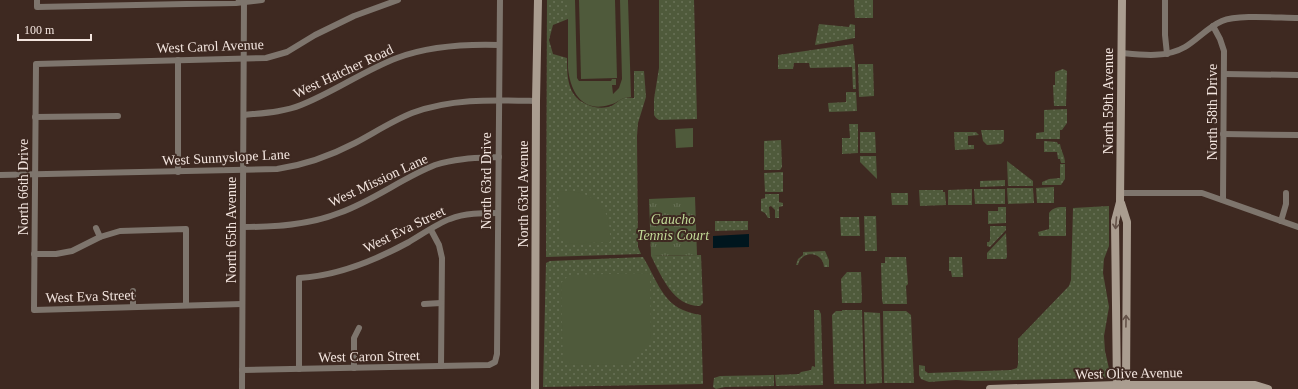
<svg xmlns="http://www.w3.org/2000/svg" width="1298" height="389" font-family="Georgia,serif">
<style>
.grass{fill:url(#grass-dots)}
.park{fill:url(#park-tufts)}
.pitch{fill:#4f5a3b}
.water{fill:#00161e}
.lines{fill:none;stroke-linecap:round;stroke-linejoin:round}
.street{stroke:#7e756d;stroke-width:6}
.secondary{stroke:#aa9d90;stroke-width:8}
.oneway{stroke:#645248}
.labels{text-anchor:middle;stroke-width:4;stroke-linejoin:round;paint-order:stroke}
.street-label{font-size:14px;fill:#f3e5df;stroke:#3e2921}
.park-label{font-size:14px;font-style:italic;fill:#c2da97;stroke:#3e2921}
</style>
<defs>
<pattern id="grass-dots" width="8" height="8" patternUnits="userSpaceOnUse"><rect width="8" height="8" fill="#4f5a3b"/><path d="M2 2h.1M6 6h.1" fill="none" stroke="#697257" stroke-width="1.8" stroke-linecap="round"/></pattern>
<pattern id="park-tufts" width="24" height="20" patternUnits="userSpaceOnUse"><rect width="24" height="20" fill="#4f5a3b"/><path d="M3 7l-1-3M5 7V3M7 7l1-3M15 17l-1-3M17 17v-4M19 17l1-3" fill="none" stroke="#697257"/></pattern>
</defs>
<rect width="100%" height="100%" fill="#3e2921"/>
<g class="grass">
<path d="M547,0h21v19l-15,6 -4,15 4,14 14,4c0,17 0,38 19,46 6,3 14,5 22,3 6,-1 10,-7 16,-9 3,-1 7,0 10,0v-27h10l2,26 -8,26 -1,13 1,111 3,7 -95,3z"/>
<path d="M659,0h35l3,119 -38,1 -3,-2 -2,-3v-16l5,-31z"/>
<path d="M854,0h19v18h-18z"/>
<path d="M819,24l30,3 1,-3 5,1v13l-40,7z"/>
<path d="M853,44l2,18 1,27h-3l-1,-22 -42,1 -1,-5h-15l-1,6h-15v-14z"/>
<path d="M858,64h15l1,32 -15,1z"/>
<path d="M1063,69l4,2 -1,35h-12l-1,-21h2v-13z"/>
<path d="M846,92h10l1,19 -28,1 -1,-9 18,-1z"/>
<path d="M1067,109v14l-5,7h-2v9h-24v-6l8,-1v-22z"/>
<path d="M849,124h9v29l-16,1v-16h8z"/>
<path d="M981,130h23v11l-3,3 -14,1 -4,-4z"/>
<path d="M860,132h15l1,21h-16z"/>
<path d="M954,132h22l3,3 -11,1v9h6v4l-19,1z"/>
<path d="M781,140l1,27 -2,3h-16v-29z"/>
<path d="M1044,141l13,1 1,2h2c1,7 5,12 5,19h-4l-1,-4h-2l-1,-7h-13z"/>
<path d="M860,156h16l1,23 -17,-17z"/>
<path d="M1007,161l26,20v5h-25z"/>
<path d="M1060,164h5v15l-4,6h-19v-3l7,-3 11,-1z"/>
<path d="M783,172v20h-18l-1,-19z"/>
<path d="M1005,180v6l-25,1v-6z"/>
<path d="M1054,187v16h-17l-1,-15z"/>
<path d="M1007,188h26l1,15 -26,1z"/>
<path d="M972,189v16h-24v-15z"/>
<path d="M974,189h31v15h-30z"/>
<path d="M919,190h24v2h2l1,13 -26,1z"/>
<path d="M891,193h17v12h-16z"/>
<path d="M765,194h14v8l4,1v3l-4,1v11h-4v-8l-4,-4 -2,1 1,11h-2l-3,-5 -4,-2v-12l4,-1z"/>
<path d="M1109,206v40l-5,13 -1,14 6,34 -5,29 1,15 5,22 -5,5 -133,3 -16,-1 -27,2 -8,-3 -2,-4v-10l6,1v5l3,2 83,-3 6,-2 1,-4v-25l51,-53 2,-6 2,-72z"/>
<path d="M998,207h8v16l-18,1v-13h10z"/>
<path d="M1066,207v29h-27l-1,-4 11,-3v-16c4,-6 10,-6 17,-6z"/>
<path d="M864,216h12l1,35h-12z"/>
<path d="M840,217h19l1,19h-19z"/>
<path d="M715,221h33v9l-33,1z"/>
<path d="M990,226h16v4l-16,17 -3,-1v-4h2l1,-2z"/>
<path d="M1006,233l1,24 -1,2h-19v-6z"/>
<path d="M825,251l4,9v7h-5c-1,-16 -23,-17 -26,-2h-2l2,-6 5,-4v-3z"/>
<path d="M701,255l2,48 -3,3c-27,0 -38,-29 -49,-50z"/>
<path d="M643,257c18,30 20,52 58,58l2,69 -160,3 3,-124 4,-2z"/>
<path d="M885,257h21l2,27 -2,2 1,18h-24l-1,-4 -1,-37h4z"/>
<path d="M949,257h13l1,20h-11l-1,-6h-2z"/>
<path d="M847,272h14l1,28 -1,3h-19l-1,-24z"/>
<path d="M814,310h5l2,4 2,71 -47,1 -1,-11 24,-1 2,-2 10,-2 1,-4 3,1z"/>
<path d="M842,310h20l2,74h-30l-2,-69 4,-4h6z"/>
<path d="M883,311h23l5,4 3,68h-30z"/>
<path d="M864,312l16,1 2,70 -16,1z"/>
<path d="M774,375v11l-49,1 -9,2 -3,-2 1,-9 6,-2z"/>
</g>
<path class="park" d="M695,197l2,58 -46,1 -2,-57z"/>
<g class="pitch">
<path d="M568,0h7l2,78 2,3h32l1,-2h4v6h-4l1,9 6,-6 3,-9 -2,-79h8l3,97c-11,0 -12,6 -22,8 -28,8 -39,-15 -41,-37z"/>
<path d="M579,0h36l2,78 -36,1z"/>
<path d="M693,128v19l-17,1 -1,-19z"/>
<path d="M569,191c32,4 42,21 41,51l-44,2 -6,-6 -2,-46z"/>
<path d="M650,273l1,66 -24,26 -64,-1 -2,-81 8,-8z"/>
</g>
<path class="water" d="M749,234v13l-36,1v-12z"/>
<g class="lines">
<g class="street">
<path d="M37,0v7l199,-4 26,-3"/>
<path d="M1165,0v35l2,19"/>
<path d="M1213,26l7,13 4,12 -1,149"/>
<path d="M1122,53c20,2 44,5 63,-6 12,-7 23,-20 37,-26 16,-7 57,-3 76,-3"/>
<path d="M178,60v112"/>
<path d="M1224,74l74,1"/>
<path d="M244,115c19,-2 40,-3 57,-10 33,-13 62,-34 96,-47 32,-12 68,-14 102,-13"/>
<path d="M35,117l83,-1"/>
<path d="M1223,134l75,1"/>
<path d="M0,175l277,-6c28,-4 53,-13 78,-26 19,-10 37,-22 57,-30 40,-15 82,-13 124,-12"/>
<path d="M1121,193h81l96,34"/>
<path d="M1281,221l5,-17v-11"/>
<path d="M243,227c32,0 66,-2 96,-14 34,-12 63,-35 96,-48 21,-7 42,-7 64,-8"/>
<path d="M96,228l4,9"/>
<path d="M431,230l8,15 3,13 -1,108"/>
<path d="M34,254h22l16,-3 28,-14 20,-6 66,-2v76"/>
<path d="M133,291v15"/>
<path d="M242,304l-208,6 2,-246 230,-6 21,-6 28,-17 39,-19 44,-16"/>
<path d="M424,304l17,-1"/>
<path d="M354,368v-30l5,-10"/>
<path d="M299,369v-91c38,-2 77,-18 110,-36 12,-7 29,-19 41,-23 15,-6 32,-6 48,-6"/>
<path d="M242,370l247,-5 6,-3 2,-8 3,-354"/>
<path d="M242,389l2,-389"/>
</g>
<g class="secondary">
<path d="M1121,203l6,19 -1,167"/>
<path d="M535,389l1,-288 2,-101"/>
<path d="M990,389l127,-4h138l13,4"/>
<path d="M1117,389l-2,-168 5,-19 2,-202"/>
</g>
</g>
<defs><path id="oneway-shaft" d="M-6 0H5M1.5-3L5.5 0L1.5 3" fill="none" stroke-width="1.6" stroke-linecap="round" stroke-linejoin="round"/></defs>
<g class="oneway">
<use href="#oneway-shaft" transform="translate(1116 223) rotate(95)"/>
<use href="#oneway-shaft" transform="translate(1126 321) rotate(-89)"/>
</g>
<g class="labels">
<g class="street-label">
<text transform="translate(210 46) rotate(-2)" y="5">West Carol Avenue</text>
<text transform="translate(343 71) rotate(-25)" y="5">West Hatcher Road</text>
<text transform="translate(1108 101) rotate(-90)" y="5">North 59th Avenue</text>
<text transform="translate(1212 112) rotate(-90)" y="5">North 58th Drive</text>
<text transform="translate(226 157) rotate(-3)" y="5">West Sunnyslope Lane</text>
<text transform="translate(378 180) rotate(-25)" y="5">West Mission Lane</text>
<text transform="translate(486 181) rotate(-90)" y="5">North 63rd Drive</text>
<text transform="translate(23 187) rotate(-90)" y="5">North 66th Drive</text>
<text transform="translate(523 194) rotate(-90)" y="5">North 63rd Avenue</text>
<text transform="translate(404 229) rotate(-26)" y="5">West Eva Street</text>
<text transform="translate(231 230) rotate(-90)" y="5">North 65th Avenue</text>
<text transform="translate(90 296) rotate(-2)" y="5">West Eva Street</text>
<text transform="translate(369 356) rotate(-1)" y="5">West Caron Street</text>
<text transform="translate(1129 373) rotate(-1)" y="5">West Olive Avenue</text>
</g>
<g class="park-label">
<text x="673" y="224">Gaucho<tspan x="673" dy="16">Tennis Court</tspan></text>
</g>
</g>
<path d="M18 34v6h73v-6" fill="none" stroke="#f3e5df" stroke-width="2"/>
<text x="24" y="34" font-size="12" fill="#f3e5df" stroke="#3e2921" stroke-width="3" paint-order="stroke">100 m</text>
</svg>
